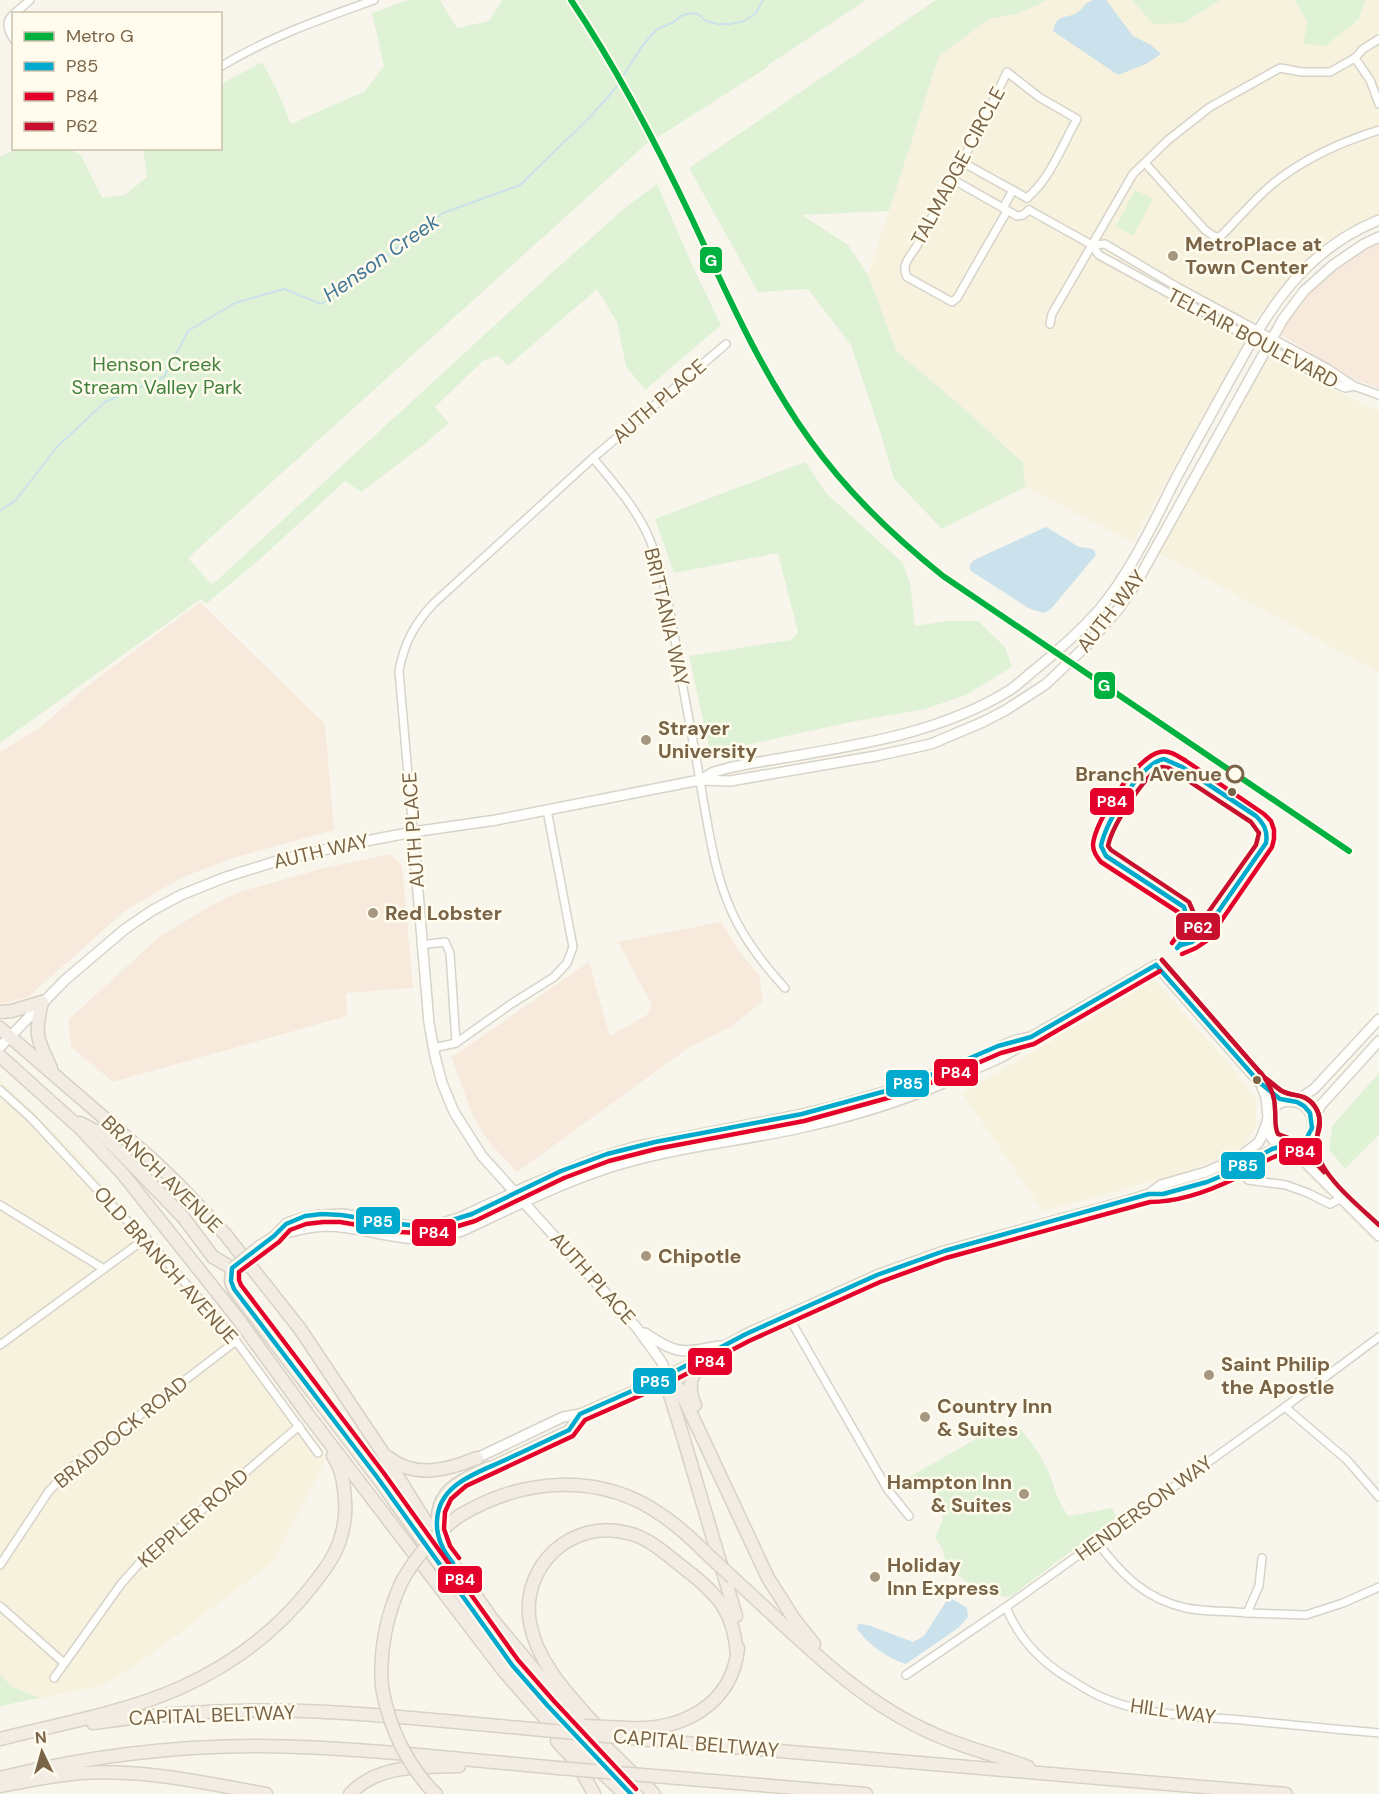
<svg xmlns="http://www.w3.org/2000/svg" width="1379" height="1794" font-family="'DM Sans',sans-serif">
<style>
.residential{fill:#f7f2de}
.commercial{fill:#f7eadc}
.green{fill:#dff2d5}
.water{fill:#cbe1eb}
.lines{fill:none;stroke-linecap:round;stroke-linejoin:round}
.stream{stroke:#cbe1eb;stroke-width:2}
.street-casing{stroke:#d7d3ca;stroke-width:10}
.secondary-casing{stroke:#d8d3c9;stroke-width:12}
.highway-casing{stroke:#d8d1c5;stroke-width:15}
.street{stroke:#fefefc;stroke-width:7}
.secondary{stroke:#fefefc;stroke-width:9}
.highway{stroke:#f2ece4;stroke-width:12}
.secondary-bridge-casing{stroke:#d8d3c9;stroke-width:12;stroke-linecap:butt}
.highway-bridge-casing{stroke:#d8d1c5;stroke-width:15;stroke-linecap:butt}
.secondary-bridge{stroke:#fefefc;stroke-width:9}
.highway-bridge{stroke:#f2ece4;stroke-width:12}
.bus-1-casing{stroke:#fffcee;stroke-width:9}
.bus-2-casing{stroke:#fffcee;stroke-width:9}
.bus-3-casing{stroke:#fffcee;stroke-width:9}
.bus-1{stroke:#00a9ce;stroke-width:4.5}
.bus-2{stroke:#e4002b;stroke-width:4.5}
.bus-3{stroke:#c8102e;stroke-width:4.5}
.metro-1-casing{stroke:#fffcee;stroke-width:10}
.metro-1{stroke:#00b140;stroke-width:6}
.poi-dot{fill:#a69781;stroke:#fffcee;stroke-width:2}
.stop-dot{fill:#fffcee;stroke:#7a6447;stroke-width:3}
.bus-dot{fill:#7a6447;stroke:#fffcee;stroke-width:2}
.labels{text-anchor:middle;stroke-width:5;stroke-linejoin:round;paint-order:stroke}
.street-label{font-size:20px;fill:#7a6447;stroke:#fffcee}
.poi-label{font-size:20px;font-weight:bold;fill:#7a6447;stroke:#fffcee;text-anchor:start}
.park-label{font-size:20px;fill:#43823e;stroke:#fffcee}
.stop-label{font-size:20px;font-weight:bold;fill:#7a6447;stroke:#fffcee;text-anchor:end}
.water-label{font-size:21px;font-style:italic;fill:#427797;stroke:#fffcee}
.line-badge{stroke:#fffcee;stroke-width:2}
.badge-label{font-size:16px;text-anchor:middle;font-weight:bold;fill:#fff}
</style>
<rect width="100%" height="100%" fill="#f8f6ec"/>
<g class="residential">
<path d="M1047,0h85l21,23h31l36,-23h75l13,23 51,-4 6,-19h14v215l-31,13 -43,32 -47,56 -125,226 -108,-55 -2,-24 -55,-51 -71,-60 -29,-77 71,-219 50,-37 31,-6z"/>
<path d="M1266,357l113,55v261l-220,-120z"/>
<path d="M1155,980l82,93 19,27v28l-14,19 -26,13 -39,15 -134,36 -81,-118z"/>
<path d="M0,1080l81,78 103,124 140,174 1,5 -51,100 -94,72 -44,32 -32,20 -64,13 -29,-12 -11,-12z"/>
</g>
<g class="commercial">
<path d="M1379,242v147l-25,-10 -76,-46 21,-30 19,-20 49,-36z"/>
<path d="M200,602l125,122 9,106 -104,29 -49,19 -56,33 -97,86 -28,7v-252l42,-26 43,-38z"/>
<path d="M390,854l12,11 11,123 -67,5 1,23 -234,66 -42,-35 -3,-27 91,-83 53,-32 24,-12 88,-25z"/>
<path d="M721,922l18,29 20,24 4,26 -34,27 -42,21 -170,123 -29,-31 -16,-27 -21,-58 7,-3 131,-91 21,74 38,-22 4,-9 -34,-63z"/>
</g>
<g class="green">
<path d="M408,0h32l17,28 32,-7 13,-21h364l-98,65v2l-124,79 -456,412 24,27 344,-316 70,-62 31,-23 36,83 28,58 -76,65 -19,-24 -9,-44 -20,-33 -89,77 -10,-10 -15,5 -48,46 14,16 -27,23 -61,46 -16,-11 -86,79 -53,44 -5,-5 -201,144v-586l16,-8h54l11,6 21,43 23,-3 22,-18 -4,-28 77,-1 1,-64 41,-22 15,28 14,34 74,-33 19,-25 -12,-53z"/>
<path d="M936,0h111l-27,13 -31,6 -50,37 -50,155 -87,4 46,30 20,30 29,77 71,60 55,51 2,24 -83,42 -48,-50 -16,-54 -27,-80 -43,-56 -50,3 -69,-124z"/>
<path d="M1132,0h88l-36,23 -31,1z"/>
<path d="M1295,0h70l-6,19 -34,27 -22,-3 5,-20z"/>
<path d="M1135,190l18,9 -20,37 -17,-10z"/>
<path d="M805,462l21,31 77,70 7,20 5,43 32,-5h31l27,26 7,20 -46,28 -41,14 -74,13 -141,31 -21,-97 102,-16 7,-8 -20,-79 -104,20 -19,-54z"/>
<path d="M1379,1073v62l-34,34 -16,-20 3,-23z"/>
<path d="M1016,1425c14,13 25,30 33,48 8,18 6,26 20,43l43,-8 5,9 -107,80 -21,-2 -19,-10 -23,-19 -5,-18 -7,-10 8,-18 -3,-20 -12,-8 -19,-4 -9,-6 99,-56z"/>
<path d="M0,1674l11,12 29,12 -40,8z"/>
</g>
<g class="water">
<path d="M1093,0h13l27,36 18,9 10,9 -15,10 -28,11 -65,-44c4,-19 14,-11 25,-19 7,-5 5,-8 15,-12z"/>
<path d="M1046,527l33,20 10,1 5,2 2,5 -45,54 -7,4 -14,-4 -59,-38 -2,-5 5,-6z"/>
<path d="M949,1597l18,11 1,9 -10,11 -52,36c-19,-6 -37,-19 -49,-35l1,-5 10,1 45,17 11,-6z"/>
</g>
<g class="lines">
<path class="stream" d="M0,511l16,-11 41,-53 48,-45 59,-25 24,-46 47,-28 49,-14 37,15 31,-20 57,-46 34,-25 77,-28 71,-69 24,-27 27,-43 14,-16 18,-8 7,-6 10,-3 7,1 8,7 12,3h12l14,-3 12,-8 7,-13"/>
<defs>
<g id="street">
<path d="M14,14c-10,8 -6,16 0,26"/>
<path d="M14,14l16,-14"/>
<path d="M1355,58l15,22 9,24"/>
<path d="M220,67c49,-30 101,-48 154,-67"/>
<path d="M962,162l65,36"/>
<path d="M1145,163l60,67 10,7 6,-1c16,-16 31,-34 48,-49 31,-27 72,-45 110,-57"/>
<path d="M952,179l65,37 6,-1 6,-5"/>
<path d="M1003,208l10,-18"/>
<path d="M1029,210l63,35 7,10 222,122 24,11 9,-2"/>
<path d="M1007,211l-50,87 -5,4 -45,-25c-7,-13 5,-22 11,-33 29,-57 62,-113 89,-172l32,25 38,22c-15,26 -26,59 -50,79"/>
<path d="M1092,245l13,-1 74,44 148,80 27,18 25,9"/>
<path d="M1050,324l2,-10 81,-140 35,-34 42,-33 70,-39 22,4h28l25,-14 8,-9 16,-10"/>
<path d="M593,458c21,25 44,51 57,82 18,45 24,95 32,142 7,39 15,78 21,117 7,38 12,75 28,111 12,28 33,55 54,78"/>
<path d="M413,832l-14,-161c5,-28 16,-48 35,-68l159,-145 133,-114"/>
<path d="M421,945l24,-3 5,11 6,90"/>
<path d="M433,1048l23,-5 55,-39 43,-27 13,-14 6,-16 -26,-137"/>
<path d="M0,1090l32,29 89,96 25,23 90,103 82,112"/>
<path d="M1239,1168l9,12 38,5 22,8 22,11 10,-5"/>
<path d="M0,1205l104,64"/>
<path d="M788,1316l100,174 21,26"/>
<path d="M0,1345l146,-107"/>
<path d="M1285,1407l62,53 32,37"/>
<path d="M1097,1542c24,32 48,57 89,66 19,4 41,3 61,5l12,-27 3,-28"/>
<path d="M0,1565l49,-74 23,-24 164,-126"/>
<path d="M0,1606l64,57"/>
<path d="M1006,1607c12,30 34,54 62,71 10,6 20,13 31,18 44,20 96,20 144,24 45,5 91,9 136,13"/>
<path d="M1247,1613l59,2 37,-12 36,-16"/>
<path d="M906,1675l100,-68 279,-200 94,-70"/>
<path d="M54,1678l67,-94 31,-35 39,-30 108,-93"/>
</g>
<g id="secondary">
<path d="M702,779l12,-7 18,-5c93,-18 196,-26 278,-77 10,-7 19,-16 28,-23 21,-17 42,-36 60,-56 32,-38 54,-85 76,-129 17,-32 35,-64 52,-95 40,-72 72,-134 153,-167"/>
<path d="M413,832l16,191 6,33 7,27 12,29 28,44 155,172 24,33 7,14"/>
<path d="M0,1047l65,-67 60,-51 28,-19 28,-15 45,-18 54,-17 65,-15 68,-13 83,-12 204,-40 30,1 146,-25 55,-12 52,-22 23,-12 40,-26 41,-39 33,-38 18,-27 145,-261 21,-28 29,-26 31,-21 15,-7"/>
<path d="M1262,1087l4,10 2,20"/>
<circle cx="1290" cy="1124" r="23"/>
<path d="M1293,1102l21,-13 65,-70"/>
<path d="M1312,1121l9,-16 58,-64"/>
<path d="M1309,1136l2,21 6,15"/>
<path d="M1289,1146l90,90"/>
<path d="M1149,1194c26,0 62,-11 85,-23 17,-9 31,-20 49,-25"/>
<path d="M273,1237c18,-5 35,-11 55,-11 31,1 61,12 92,13 15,0 28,-4 42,-8 52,-24 104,-51 159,-67 58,-17 119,-23 179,-36 59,-13 117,-31 172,-58 21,-9 42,-17 59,-33l125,-72 103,117 21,17 9,2"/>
<path d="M260,1245l13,-8 14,-14 15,-5 18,-3 23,-1 66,12 26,-1 24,-7 71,-33 64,-26 40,-12 164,-32 41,-10 55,-16 51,-19 71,-30 15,-3"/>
<path d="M645,1333c32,22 37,20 74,13"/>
<path d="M477,1458l86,-41 17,-3 63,-27 60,-29 43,-24 131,-59 67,-24 179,-49 26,-8 12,-9 45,-13 32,-14 20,-15 4,-7 5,-14"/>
<path d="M488,1468l81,-38 11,-16"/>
</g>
<g id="highway">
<path d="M42,1002c-8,34 -5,36 9,66"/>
<path d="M0,1012l12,-1 30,-9"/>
<path d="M0,1028l154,133 28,27 43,46 75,95 81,121 60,96 51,73 77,92 85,83"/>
<path d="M0,1056l80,72 43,46 116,146 67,92 197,258 48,55 74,69"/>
<path d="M80,1123l22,11 21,21 60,62 30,40 19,11 -1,13 3,8 143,188 135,188 65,73"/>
<path d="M668,1375l2,20 11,35 55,186"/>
<path d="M668,1375l12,15 88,188 26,41 20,25"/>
<path d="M695,1405c-9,-21 -3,-29 8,-47"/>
<path d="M388,1457c26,22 60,13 89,1"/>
<path d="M459,1516c63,-38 141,-45 204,0 15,10 29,23 42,36"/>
<path d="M439,1539c-8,-45 13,-54 49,-71"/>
<path d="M733,1578c62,56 122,122 201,156 30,14 63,21 94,33"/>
<path d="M382,1687c-3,-38 4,-71 20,-106"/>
<path d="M93,1723c69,-10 139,-14 210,-12 73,2 146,11 219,17"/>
<path d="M628,1728c53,3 104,-22 110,-80"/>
<path d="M599,1729c-27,-31 -61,-63 -69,-106 -10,-57 42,-105 98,-90 22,5 40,23 57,36 33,25 49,43 52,86"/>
<path d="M0,1739c60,-15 123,-26 180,-51 51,-23 97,-57 132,-102 11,-14 22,-28 28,-46 4,-12 6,-27 5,-40 -1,-16 -3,-31 -12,-44"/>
<path d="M638,1739l648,55"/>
<path d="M557,1741l20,22 17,31"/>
<path d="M0,1778c84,-21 171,-32 258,-32 100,1 200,13 300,22"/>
<path d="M678,1778l188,16"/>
<path d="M0,1786c27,-5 55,-11 82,-13 62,-4 123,10 184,21"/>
<path d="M428,1786l8,8"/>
<path d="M350,1794c28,-30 71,-27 109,-28"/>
</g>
</defs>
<use href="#street" class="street-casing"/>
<use href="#secondary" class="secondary-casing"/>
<use href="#highway" class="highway-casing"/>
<use href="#street" class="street"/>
<use href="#secondary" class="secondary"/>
<use href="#highway" class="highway"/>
<defs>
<path id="secondary-bridge" d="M232,1268l28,-23"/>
<g id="highway-bridge">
<path d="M705,1552l28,26"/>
<path d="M402,1581c15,-26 33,-47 57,-65"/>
<path d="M382,1687c7,39 21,70 46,99"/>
<path d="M584,1726l44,2"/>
<path d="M522,1728l116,11"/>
<path d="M558,1768l120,10"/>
</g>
</defs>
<use href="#secondary-bridge" class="secondary-bridge-casing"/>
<use href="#highway-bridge" class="highway-bridge-casing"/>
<use href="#secondary-bridge" class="secondary-bridge"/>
<use href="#highway-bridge" class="highway-bridge"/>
<defs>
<g id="bus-1">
<path d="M1164,759l18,8 74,49c8,8 12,15 10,27l-64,92 -10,7 -11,3 -4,3c11,-13 12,-24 7,-41l-78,-51 -5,-10c4,-23 39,-83 63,-87z"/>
<path d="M453,1563c-11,-13 -17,-26 -16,-42 1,-37 40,-48 68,-61 22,-10 43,-20 64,-30l11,-16 88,-39 78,-41 131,-59 67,-24 205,-57h14l44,-12 24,-10 41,-23 11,-3 15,-1 7,-4 7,-13 -2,-15 -6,-7 -7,-4 -17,-3 -21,-17 -103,-117"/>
<path d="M631,1794l-84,-89 -35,-40 -135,-188 -143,-188 -3,-8 1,-13 42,-32 12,-12 19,-8 17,-2 19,1 58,9 19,2 18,-1 36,-11 89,-43 46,-17 48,-12 147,-28 91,-25 40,-15 65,-28 33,-9 125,-72"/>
</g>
<g id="bus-2">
<path d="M1172,943c8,-10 10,-19 6,-31l-77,-50c-4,-5 -8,-10 -8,-17 1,-23 44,-89 67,-93 10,-2 18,4 26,9l78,53 7,7 3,9v9l-2,8 -64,93 -12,8 -14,6"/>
<path d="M459,1558l-9,-12 -6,-17 1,-17 6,-13 15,-13 107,-50 12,-16 86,-38 78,-41 131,-59 66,-24 204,-56c28,0 59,-11 84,-23 13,-7 26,-16 40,-22 11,-6 24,-2 35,-9 10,-9 14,-26 8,-38 -9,-18 -23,-12 -35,-19 -6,-4 -12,-10 -18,-14l-102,-117"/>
<path d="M636,1789l-83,-89 -35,-40 -135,-188 -142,-187 -2,-5v-8l40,-30 11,-12 16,-6 17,-2h17l59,10 20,1 19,-1 37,-11 89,-43 45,-17 47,-12 148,-28 91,-25 41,-15 65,-28 33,-9 126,-73"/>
</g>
<g id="bus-3">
<path d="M1162,767l7,1 9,6 73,48 8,11 -3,12 -61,86v-15l-6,-14 -78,-52 -3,-4c4,-20 36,-71 54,-79z"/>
<path d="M1162,960l102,117c6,4 12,11 18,14 13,7 21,0 33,16 8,11 3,19 2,31 -1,5 0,13 2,18 5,22 43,53 60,69"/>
<path d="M1261,1073c8,10 14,22 14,36 1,9 -1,17 3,25l16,6 30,32"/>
</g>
</defs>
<use href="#bus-1" class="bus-1-casing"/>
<use href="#bus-2" class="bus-2-casing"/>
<use href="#bus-3" class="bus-3-casing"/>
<use href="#bus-1" class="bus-1"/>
<use href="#bus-2" class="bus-2"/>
<use href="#bus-3" class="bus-3"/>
<defs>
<path id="metro-1" d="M571,0c47,70 85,143 121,219 35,75 69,153 118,221 37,52 83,96 133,136l406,275"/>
</defs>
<use href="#metro-1" class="metro-1-casing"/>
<use href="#metro-1" class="metro-1"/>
</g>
<g class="poi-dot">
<circle cx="1173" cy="256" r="6"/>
<circle cx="646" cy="740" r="6"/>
<circle cx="373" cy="913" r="6"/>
<circle cx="646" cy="1256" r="6"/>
<circle cx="1209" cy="1375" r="6"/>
<circle cx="925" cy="1417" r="6"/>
<circle cx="1024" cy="1494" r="6"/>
<circle cx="875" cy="1577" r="6"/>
</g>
<circle class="stop-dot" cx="1235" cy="774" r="8"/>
<g class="bus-dot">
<circle cx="1232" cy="792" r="5"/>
<circle cx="1257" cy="1080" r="5"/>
</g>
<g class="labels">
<g class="street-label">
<text transform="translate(958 166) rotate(-62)" y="7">TALMADGE CIRCLE</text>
<text transform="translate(1253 338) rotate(28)" y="7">TELFAIR BOULEVARD</text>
<text transform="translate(659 401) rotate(-41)" y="7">AUTH PLACE</text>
<text transform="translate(1111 611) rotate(-52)" y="7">AUTH WAY</text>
<text transform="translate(667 617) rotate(77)" y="7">BRITTANIA WAY</text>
<text transform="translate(413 830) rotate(-94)" y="7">AUTH PLACE</text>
<text transform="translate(321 851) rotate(-13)" y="7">AUTH WAY</text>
<text transform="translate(162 1174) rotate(44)" y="7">BRANCH AVENUE</text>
<text transform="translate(166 1265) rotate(48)" y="7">OLD BRANCH AVENUE</text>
<text transform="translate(593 1278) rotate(48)" y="7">AUTH PLACE</text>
<text transform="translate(121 1432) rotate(-39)" y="7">BRADDOCK ROAD</text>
<text transform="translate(1144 1508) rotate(-36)" y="7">HENDERSON WAY</text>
<text transform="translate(193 1518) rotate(-41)" y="7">KEPPLER ROAD</text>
<text transform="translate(1173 1711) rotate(8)" y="7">HILL WAY</text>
<text transform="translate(212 1715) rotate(-2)" y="7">CAPITAL BELTWAY</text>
<text transform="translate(696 1743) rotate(5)" y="7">CAPITAL BELTWAY</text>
</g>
<g class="poi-label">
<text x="1185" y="251">MetroPlace at<tspan x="1185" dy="23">Town Center</tspan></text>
<text x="658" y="735">Strayer<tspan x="658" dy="23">University</tspan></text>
<text x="385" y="920">Red Lobster</text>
<text x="658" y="1263">Chipotle</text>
<text x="1221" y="1371">Saint Philip<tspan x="1221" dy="23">the Apostle</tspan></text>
<text x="937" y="1413">Country Inn<tspan x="937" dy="23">&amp; Suites</tspan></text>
<text x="1012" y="1489" text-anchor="end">Hampton Inn<tspan x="1012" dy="23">&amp; Suites</tspan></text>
<text x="887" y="1572">Holiday<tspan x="887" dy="23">Inn Express</tspan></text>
</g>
<g class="park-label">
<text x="157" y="371">Henson Creek<tspan x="157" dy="23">Stream Valley Park</tspan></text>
</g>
<g class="stop-label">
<text x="1222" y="781">Branch Avenue</text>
</g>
<g class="water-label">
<text transform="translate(381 258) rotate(-35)" y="7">Henson Creek</text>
</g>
</g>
<g class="line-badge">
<rect x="699" y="246" width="24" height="28" rx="6" fill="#00b140"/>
<rect x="1093" y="671" width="23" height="29" rx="6" fill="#00b140"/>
<rect x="1089" y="787" width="46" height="29" rx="6" fill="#e4002b"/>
<rect x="1175" y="912" width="46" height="29" rx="6" fill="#c8102e"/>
<rect x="933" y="1058" width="46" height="29" rx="6" fill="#e4002b"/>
<rect x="885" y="1069" width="45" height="29" rx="6" fill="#00a9ce"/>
<rect x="1278" y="1137" width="45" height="29" rx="6" fill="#e4002b"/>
<rect x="1220" y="1151" width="46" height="29" rx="6" fill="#00a9ce"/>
<rect x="355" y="1206" width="46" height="29" rx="6" fill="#00a9ce"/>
<rect x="411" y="1218" width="46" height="29" rx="6" fill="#e4002b"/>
<rect x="687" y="1347" width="46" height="29" rx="6" fill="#e4002b"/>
<rect x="632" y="1367" width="45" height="28" rx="6" fill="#00a9ce"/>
<rect x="437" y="1565" width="46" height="29" rx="6" fill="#e4002b"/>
</g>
<g class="badge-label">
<text x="711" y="266">G</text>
<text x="1104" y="691">G</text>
<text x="1112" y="807">P84</text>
<text x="1198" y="933">P62</text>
<text x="956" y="1078">P84</text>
<text x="908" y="1089">P85</text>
<text x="1300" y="1157">P84</text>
<text x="1243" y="1171">P85</text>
<text x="378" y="1227">P85</text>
<text x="434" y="1238">P84</text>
<text x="710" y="1367">P84</text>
<text x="655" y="1387">P85</text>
<text x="460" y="1585">P84</text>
</g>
<rect x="12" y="12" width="210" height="138" fill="#fffcee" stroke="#cabfab" stroke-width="1.5"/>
<rect x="24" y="32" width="30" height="9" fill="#00b140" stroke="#cabfab" stroke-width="1.5"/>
<text x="66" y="42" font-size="18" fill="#7a6447">Metro G</text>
<rect x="24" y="62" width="30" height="9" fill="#00a9ce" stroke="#cabfab" stroke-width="1.5"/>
<text x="66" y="72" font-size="18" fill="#7a6447">P85</text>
<rect x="24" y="92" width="30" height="9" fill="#e4002b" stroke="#cabfab" stroke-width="1.5"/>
<text x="66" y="102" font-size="18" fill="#7a6447">P84</text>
<rect x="24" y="122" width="30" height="9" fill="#c8102e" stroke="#cabfab" stroke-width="1.5"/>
<text x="66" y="132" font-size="18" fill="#7a6447">P62</text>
<g transform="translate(42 1752) rotate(355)" stroke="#fffcee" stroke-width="4.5" paint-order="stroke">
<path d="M0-4.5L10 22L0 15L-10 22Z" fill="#7a6447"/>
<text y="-9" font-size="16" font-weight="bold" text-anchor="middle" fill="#7a6447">N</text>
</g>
</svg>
